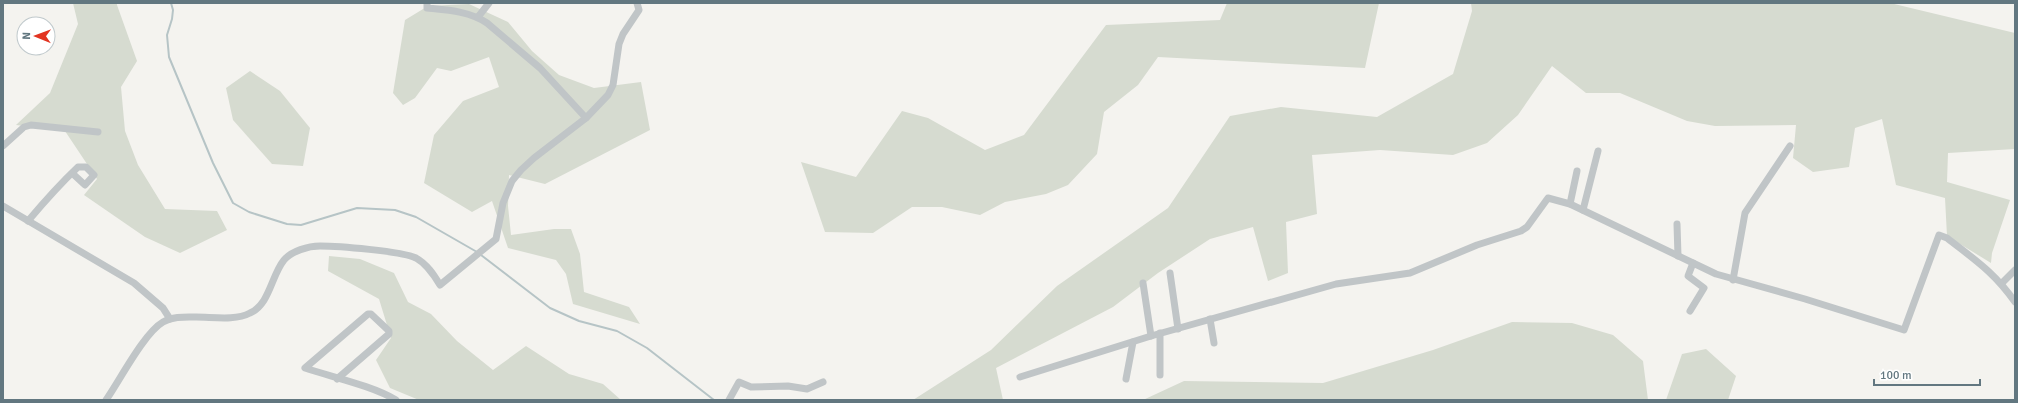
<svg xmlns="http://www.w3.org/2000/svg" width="2018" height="403" font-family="Signika,sans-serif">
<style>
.green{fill:#d6dbd0}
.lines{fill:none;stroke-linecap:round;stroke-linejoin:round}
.stream{stroke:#b6c4c6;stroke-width:2}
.minor{stroke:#c0c5c7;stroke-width:7}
</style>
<rect width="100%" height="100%" fill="#f4f3ef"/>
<g class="green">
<path d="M73,3h44v2l20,56 -16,26 4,44 13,34 27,44 52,2 10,19 -47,23 -35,-16 -61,-42 13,-16 -32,-48 -49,-6 34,-32 28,-69z"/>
<path d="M1227,3h152l-14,65 -207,-11 -20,28 -34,27 -7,42 -29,31 -22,9 -41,8 -25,13 -38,-8h-30l-39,26 -48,-1 -24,-70 55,15 46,-66 26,7 57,32 39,-15 82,-110 114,-5z"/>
<path d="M1471,3h419l125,30v116l-67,4 -1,29 63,18 -18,53 -1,10 -44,-27 -2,-38 -49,-13 -14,-66 -27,9 -6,39 -36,5 -20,-14 3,-33 -81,1 -28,-5 -67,-28h-34l-34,-27 -34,49 -31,28 -34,12 -73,-5 -68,5 5,59 -31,8 2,51 -20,8 -15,-54 -43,12 -52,34 -45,34 -117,61 7,32h-90l78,-50 66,-64 111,-78 62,-92 51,-9 96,10 76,-43 19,-63z"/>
<path d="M469,4l39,18 24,29 27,24 35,13 47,-6 9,48 -105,54 -36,-9 -1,31 3,29 43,-6h17l9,25 4,38 45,15 11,17 -67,-20 -7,-30 -10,-14 -48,-12 -16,-47 -20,11 -48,-29 10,-48 29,-34 36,-14 -10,-30 -38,14 -14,-3 -22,30 -12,7 -10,-12 12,-73 23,-14z"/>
<path d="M250,71l30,20 30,37 -7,38 -31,-2 -39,-44 -7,-32z"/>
<path d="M329,256l31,3 34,14 14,29 23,12 26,27 36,29 33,-24 43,28 34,10 18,16h-202l-29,-12 -14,-28 15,-22 -12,-39 -51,-28z"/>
<path d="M1512,322l60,1 41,12 30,26 5,39h-505l41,-19 139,2 110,-33z"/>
<path d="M1706,349l30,27 -8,24h-62l16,-46z"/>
</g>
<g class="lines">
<g class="stream">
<path d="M171,3l2,7 -1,9 -5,16 2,22 44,106 20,40 16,9 38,12 14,1 56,-17 38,2 21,7 61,35"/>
<path d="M481,255l69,53 29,13 38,10 30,17 67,52"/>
</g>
<g class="minor">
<path d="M427,3v5c20,2 42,3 60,15l53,45 46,50"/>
<path d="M478,17l11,-14"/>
<path d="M3,146l21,-19 7,-2 67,7"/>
<path d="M1570,204l7,-33"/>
<path d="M3,206l131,77 29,25 7,11"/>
<path d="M1583,210l15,-59"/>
<path d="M28,221c16,-19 32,-37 50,-54h8l8,8 -9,10 -13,-12"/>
<path d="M1677,224l1,32"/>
<path d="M1170,273l8,56"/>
<path d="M1733,280l12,-67 45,-67"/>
<path d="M1143,283l8,53"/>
<path d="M2002,283l13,-13"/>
<path d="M1690,311l14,-23 -16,-12 5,-13"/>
<path d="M1210,319l4,24"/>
<path d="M1160,375v-42"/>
<path d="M1020,377l131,-41 185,-52 74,-11 67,-28 44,-14 6,-4 21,-29 22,6 146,70 89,25 99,31 35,-95 8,3c28,22 47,34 68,64"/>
<path d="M337,379l52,-45v-3l-18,-17h-3l-63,54c27,9 68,18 91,32"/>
<path d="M1126,379l7,-37"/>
<path d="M106,400c14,-20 38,-67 57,-78 10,-6 23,-5 33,-5 17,0 39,4 54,-4 20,-9 21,-37 34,-53 8,-9 24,-14 36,-14 17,0 82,5 96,12 11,6 18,17 24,27l56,-46 7,-36 9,-22 9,-11 13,-12 52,-40 22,-23 5,-10 6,-41 4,-10 16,-24 -2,-7"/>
<path d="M729,400l10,-18 12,5 37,-1 19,3 16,-7"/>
</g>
</g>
<rect width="2018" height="403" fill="none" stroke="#627780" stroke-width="8"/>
<g transform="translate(36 36) rotate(271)"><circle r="19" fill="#ffffff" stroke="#c0c9cc"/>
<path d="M0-3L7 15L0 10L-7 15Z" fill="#e23421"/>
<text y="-6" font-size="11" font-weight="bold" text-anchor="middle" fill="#627780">N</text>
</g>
<path d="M1874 379v6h106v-6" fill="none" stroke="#627780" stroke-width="2"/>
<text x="1880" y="379" font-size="12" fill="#627780" stroke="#ffffff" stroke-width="3" paint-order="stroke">100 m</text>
</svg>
